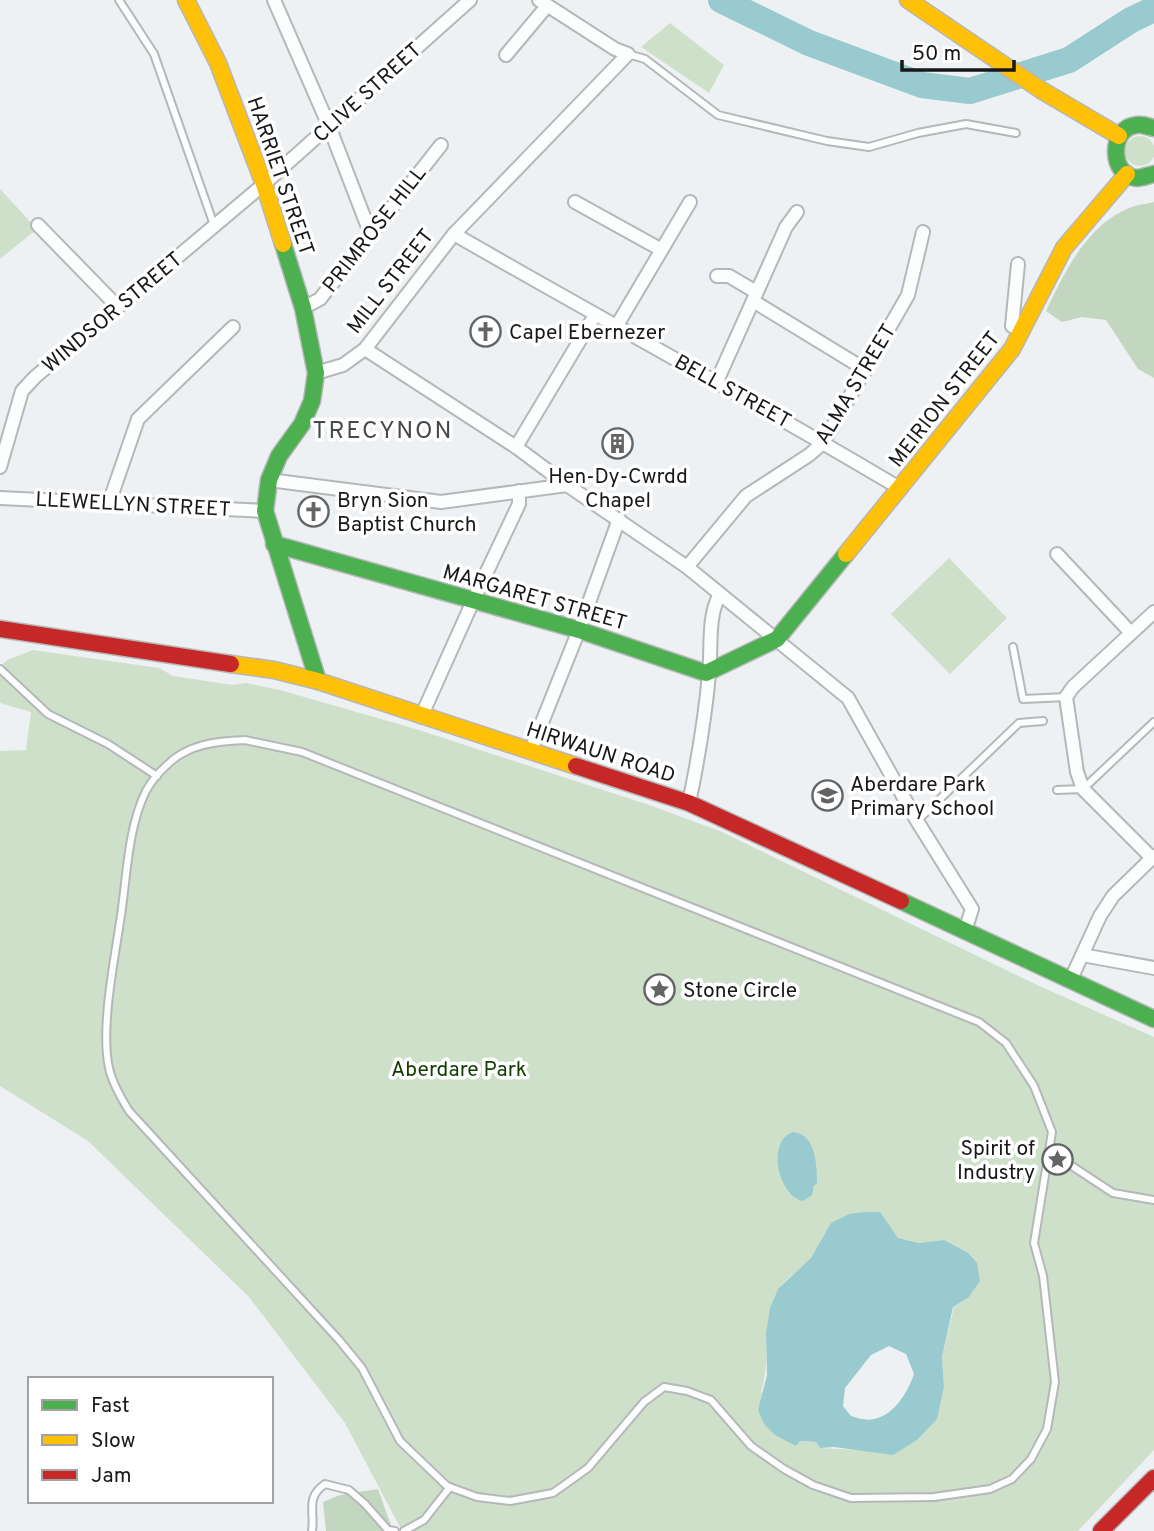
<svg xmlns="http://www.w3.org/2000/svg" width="1154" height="1531" font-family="Overpass,sans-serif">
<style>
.green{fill:#cee0ca;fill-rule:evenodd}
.forest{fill:#c3d6bf}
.water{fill:#99cacf;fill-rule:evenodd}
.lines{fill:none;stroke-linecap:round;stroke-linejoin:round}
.river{stroke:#99cacf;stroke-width:26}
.lane-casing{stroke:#b5b7b9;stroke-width:10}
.street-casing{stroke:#b5b7b9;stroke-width:16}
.fast-casing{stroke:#b5b7b9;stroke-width:19}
.slow-casing{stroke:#b5b7b9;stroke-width:19}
.jam-casing{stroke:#b5b7b9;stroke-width:19}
.lane{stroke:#fcfdfd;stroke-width:6}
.street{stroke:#fcfdfd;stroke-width:12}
.fast{stroke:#4caf50;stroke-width:16}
.slow{stroke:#ffc107;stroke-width:16}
.jam{stroke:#c62828;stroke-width:16}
.labels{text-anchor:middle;stroke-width:7;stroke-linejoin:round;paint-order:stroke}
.street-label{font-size:21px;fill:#171819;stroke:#fff}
.poi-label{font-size:21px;fill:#171819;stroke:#fff;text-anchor:start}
.park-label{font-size:21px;fill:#113c00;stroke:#fff}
.quarter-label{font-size:24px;letter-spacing:2px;fill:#46494b;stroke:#fff}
</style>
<rect width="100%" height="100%" fill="#eef1f3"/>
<g class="green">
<path d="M670,23l54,42 -15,28 -68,-46z"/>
<circle cx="1140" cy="151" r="15"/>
<path d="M0,189l37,40 -37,30z"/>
<path d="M949,558l58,60 -57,56 -59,-60z"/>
<path d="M33,650l126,18 14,8 60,9 13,-2 34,7 139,40 230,75 71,26 317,154 117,52v413l-76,81h-676l-57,-108 -96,-126 -161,-156 -88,-55v-335l26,-1 5,-38 -31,-9v-36l7,-7zM849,1214l49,24 21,5 25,-3 24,58 -14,9 -12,50 2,30 -83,63 -41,-2 -4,-6 -16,-1 -39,-49c11,-33 -1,-69 16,-100 8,-14 25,-22 35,-35 16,-22 8,-29 37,-43z"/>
</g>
<g class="forest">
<path d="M1154,202v176l-16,-9 -32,-49 -24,-3 -20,5 -16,-11c19,-40 42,-88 86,-104 7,-3 15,-3 22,-5z"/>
<path d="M378,1489l15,42h-67l-3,-29 17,-7z"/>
</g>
<g class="water">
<path d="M793,1132c23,2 24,33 24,52l-3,1 -2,10 -9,6c-26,-6 -36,-61 -10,-69z"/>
<path d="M864,1212h16l18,26 21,5 25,-3 24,13 9,10 3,18 -12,17 -15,9 -11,50 2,30 -7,32 -20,21 -24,15 -59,-8 -14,1 -4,-6 -16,-1 -4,5 -21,-11 -11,-11 -6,-14 9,-35 -1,-42 4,-25 8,-19 33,-31 20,-35 18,-9zM889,1346l17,8 8,20c-6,17 -19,41 -40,45 -7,2 -17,-1 -23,-3l-8,-10 2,-18 26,-33z"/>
</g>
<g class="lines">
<path class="river" d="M721,0l88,43 113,42 48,6 99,-31 62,-40 23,-11"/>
<defs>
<g id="lane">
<path d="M119,0l35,54 60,171"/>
<path d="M628,54l17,5 73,56 109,26 42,6 49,-14 48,-9 50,9"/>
<path d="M1013,647l10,52 43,-2"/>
<path d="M0,669l48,45 60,30 49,32"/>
<path d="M245,740l57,12 677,270 27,21 28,43 18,46 -18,111 9,33 12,106 -8,47 -16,30 -19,20 -22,10 -56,8 -83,1 -38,-13 -29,-16 -33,-23 -40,-46 -24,-9 -23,-4 -20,15 -56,66 -35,25 -43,8 -33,-4 -30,-11 -47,-45 -38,-73 -23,-28 -210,-229c-8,-13 -17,-28 -20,-43 -9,-41 6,-110 12,-153 6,-40 7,-88 25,-124 5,-9 13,-19 20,-25 21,-22 51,-25 79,-26z"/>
<path d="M1057,790l26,-1 71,-67"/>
<path d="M917,821l102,-98 24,-2"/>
<path d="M1049,1151l64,42 41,7"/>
<path d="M312,1531c3,-20 -7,-33 13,-47l24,6 16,14 23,26 7,1"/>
<path d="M404,1531l20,-11 26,-33"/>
</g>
<g id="street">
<path d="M274,0l55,126 42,109"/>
<path d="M506,55l41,-49"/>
<path d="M575,202l85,47"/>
<path d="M38,225l79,81"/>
<path d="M454,234c149,86 300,167 447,255"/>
<path d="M1018,264l-6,62 9,5"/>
<path d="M717,276h12l27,16"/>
<path d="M753,301l113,69"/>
<path d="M303,308l17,-9 121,-154"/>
<path d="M616,327l74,-125"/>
<path d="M365,349l151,98 51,38"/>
<path d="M316,373l27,-8 22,-16 89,-115 174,-180 -13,-5 -76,-49"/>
<path d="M717,381l69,-154 11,-15"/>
<path d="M516,447l79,-132"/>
<path d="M0,467l22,-76 13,-14 229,-193 206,-184"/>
<path d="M269,480l172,22 126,-17 120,82 161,131 69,123 55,88 -7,22"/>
<path d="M0,498l265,13"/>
<path d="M109,503l29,-84 95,-92"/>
<path d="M1057,554l74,79"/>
<path d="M687,567l59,-71 63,-41 14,-12 85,-148 15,-63"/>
<path d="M421,717l52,-116 46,-97v-13"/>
<path d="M531,750l48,-120 40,-111"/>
<path d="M689,803c9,-43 16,-85 20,-129 3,-26 -2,-57 11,-80"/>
<path d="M1152,858l-69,-69 -6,-17 -11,-75 7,-10 81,-75"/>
<path d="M1082,955l72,13"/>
<path d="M1071,979l29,-63 13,-20 41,-40"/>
</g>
<g id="fast">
<path d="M1154,128c-5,-1 -12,-4 -17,-3 -28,2 -28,51 0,53 5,0 12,-3 17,-4"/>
<path d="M283,244l20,64 13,65 -4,28 -10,23 -23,32 -10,24 -4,31 53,170"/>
<path d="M274,544l305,86 127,43 71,-34 69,-85"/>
<path d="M901,901l253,118"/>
</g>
<g id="slow">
<path d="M186,0l32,63 46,121 19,60"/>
<path d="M908,0l133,90 78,46"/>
<path d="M846,554l166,-205 52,-101 63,-74"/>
<path d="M231,664l43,6 44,11 258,85"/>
</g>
<g id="jam">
<path d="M0,629l231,35"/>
<path d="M576,766l113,37 212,98"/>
<path d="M1101,1531l53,-53"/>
</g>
</defs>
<use href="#lane" class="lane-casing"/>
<use href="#street" class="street-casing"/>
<use href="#fast" class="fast-casing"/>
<use href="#slow" class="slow-casing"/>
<use href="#jam" class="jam-casing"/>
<use href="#lane" class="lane"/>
<use href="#street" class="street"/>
<use href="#fast" class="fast"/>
<use href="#slow" class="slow"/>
<use href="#jam" class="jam"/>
</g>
<defs>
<symbol id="church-ring" viewBox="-11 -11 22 22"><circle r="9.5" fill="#fff" stroke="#626465" stroke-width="1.5"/><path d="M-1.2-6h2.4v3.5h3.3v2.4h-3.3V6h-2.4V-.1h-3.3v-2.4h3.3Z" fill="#626465"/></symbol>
<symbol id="building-ring" viewBox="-11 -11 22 22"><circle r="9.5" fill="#fff" stroke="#626465" stroke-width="1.5"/><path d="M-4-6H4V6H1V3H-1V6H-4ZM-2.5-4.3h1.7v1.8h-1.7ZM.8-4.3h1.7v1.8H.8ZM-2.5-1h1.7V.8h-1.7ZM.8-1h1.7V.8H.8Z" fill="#626465"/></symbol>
<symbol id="school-ring" viewBox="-11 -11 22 22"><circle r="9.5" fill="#fff" stroke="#626465" stroke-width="1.5"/><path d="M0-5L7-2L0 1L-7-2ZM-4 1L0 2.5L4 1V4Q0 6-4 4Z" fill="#626465"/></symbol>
<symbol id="sight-ring" viewBox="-11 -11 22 22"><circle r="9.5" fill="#fff" stroke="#626465" stroke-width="1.5"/><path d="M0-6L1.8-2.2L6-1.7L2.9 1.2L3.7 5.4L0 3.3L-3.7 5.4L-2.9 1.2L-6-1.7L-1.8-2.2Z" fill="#626465"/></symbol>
</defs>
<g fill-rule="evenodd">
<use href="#church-ring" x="468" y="314" width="35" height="35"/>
<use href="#building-ring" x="600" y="426" width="35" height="35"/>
<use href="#church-ring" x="296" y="494" width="35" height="35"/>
<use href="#school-ring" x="810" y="778" width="35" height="35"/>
<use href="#sight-ring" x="642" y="972" width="35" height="35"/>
<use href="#sight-ring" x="1040" y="1142" width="35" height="35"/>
</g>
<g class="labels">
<g class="street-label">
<text transform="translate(367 92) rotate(-42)" y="7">CLIVE STREET</text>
<text transform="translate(281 176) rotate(71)" y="7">HARRIET STREET</text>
<text transform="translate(374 229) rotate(-52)" y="7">PRIMROSE HILL</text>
<text transform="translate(390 281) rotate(-52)" y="7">MILL STREET</text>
<text transform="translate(112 312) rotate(-40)" y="7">WINDSOR STREET</text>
<text transform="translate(855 384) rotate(-59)" y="7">ALMA STREET</text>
<text transform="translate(733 391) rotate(29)" y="7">BELL STREET</text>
<text transform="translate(944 399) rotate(-52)" y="7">MEIRION STREET</text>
<text transform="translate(133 504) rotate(3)" y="7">LLEWELLYN STREET</text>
<text transform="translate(535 597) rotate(16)" y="7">MARGARET STREET</text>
<text transform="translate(601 752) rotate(18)" y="7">HIRWAUN ROAD</text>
</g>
<g class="poi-label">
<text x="509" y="339">Capel Ebernezer</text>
<text x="618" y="483" text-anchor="middle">Hen-Dy-Cwrdd<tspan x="618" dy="24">Chapel</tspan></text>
<text x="337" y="507">Bryn Sion<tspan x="337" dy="24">Baptist Church</tspan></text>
<text x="850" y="791">Aberdare Park<tspan x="850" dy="24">Primary School</tspan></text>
<text x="683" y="997">Stone Circle</text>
<text x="1035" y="1155" text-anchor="end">Spirit of<tspan x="1035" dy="24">Industry</tspan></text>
</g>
<g class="park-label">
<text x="459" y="1076">Aberdare Park</text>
</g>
<g class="quarter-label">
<text x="383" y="438">TRECYNON</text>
</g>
</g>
<rect x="28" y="1377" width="245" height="126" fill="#ffffff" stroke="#a2a3a3" stroke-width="2"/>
<rect x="42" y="1400" width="35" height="10" fill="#4caf50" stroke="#a2a3a3" stroke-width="2"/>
<text x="91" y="1412" font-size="21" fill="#171819">Fast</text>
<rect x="42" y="1435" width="35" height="10" fill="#ffc107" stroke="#a2a3a3" stroke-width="2"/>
<text x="91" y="1447" font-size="21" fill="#171819">Slow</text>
<rect x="42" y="1470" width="35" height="10" fill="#c62828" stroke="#a2a3a3" stroke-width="2"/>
<text x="91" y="1482" font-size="21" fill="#171819">Jam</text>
<path d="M902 60v10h112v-10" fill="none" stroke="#171819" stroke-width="3.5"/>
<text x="912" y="60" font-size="21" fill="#171819" stroke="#ffffff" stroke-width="5" paint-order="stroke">50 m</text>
</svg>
